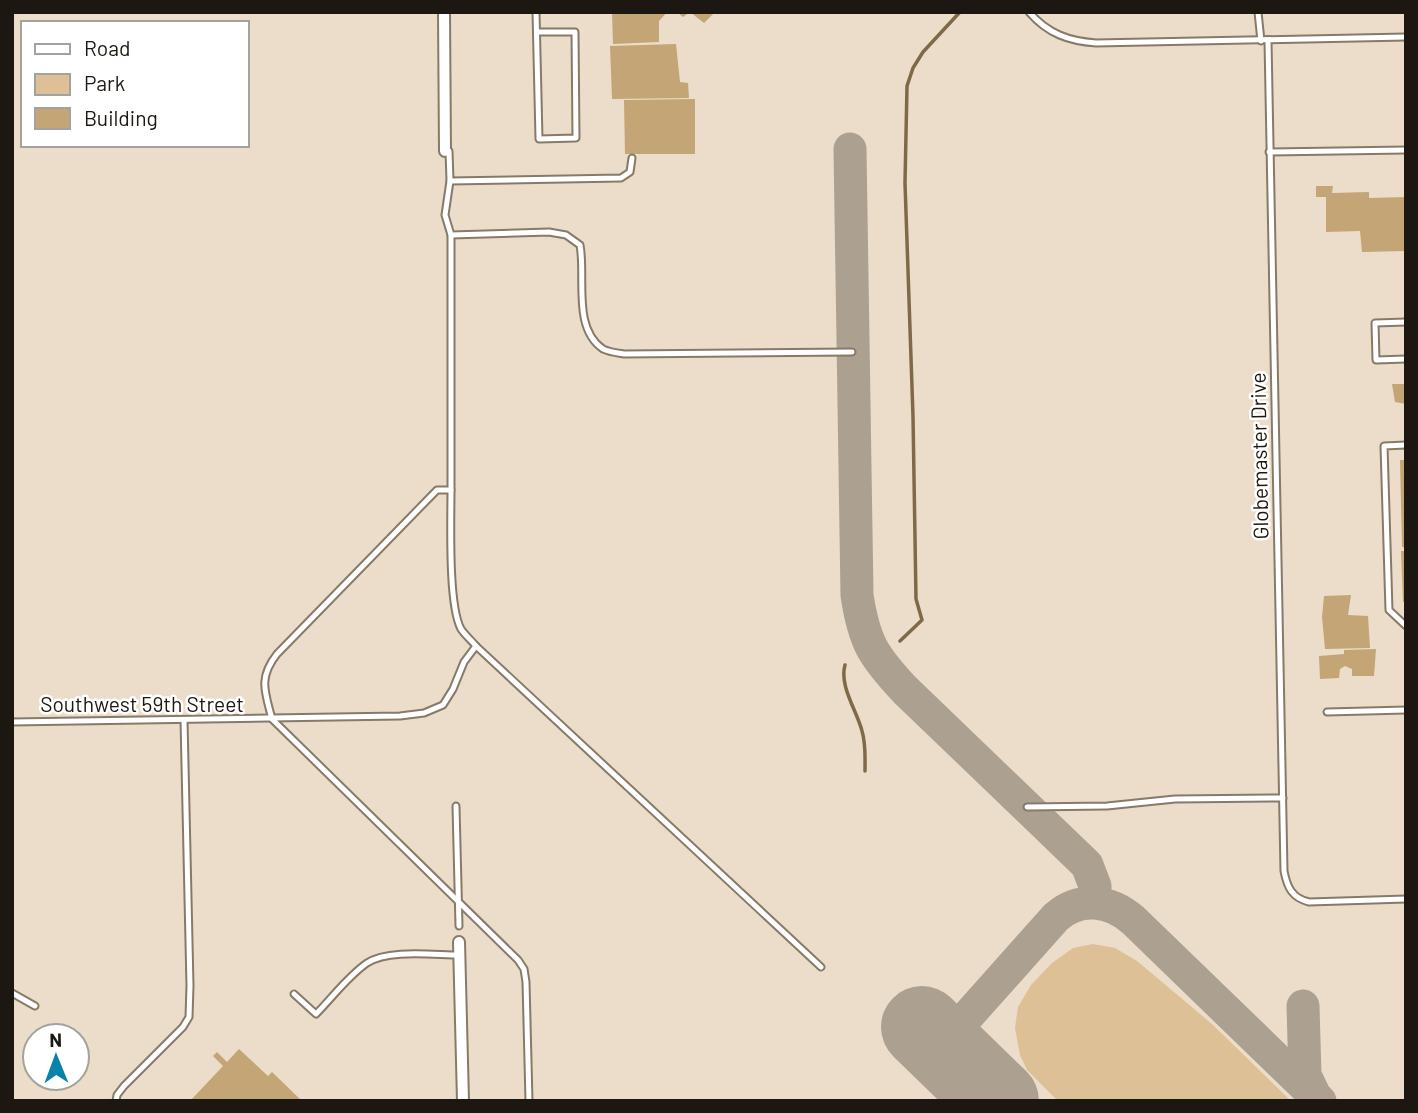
<svg xmlns="http://www.w3.org/2000/svg" width="1418" height="1113" font-family="Barlow,sans-serif">
<style>
.green{fill:#ddc095}
.lines{fill:none;stroke-linecap:round;stroke-linejoin:round}
.stream{stroke:#7f6947;stroke-width:3.5}
.taxiway{stroke:#aca090;stroke-width:33}
.runway{stroke:#aca090;stroke-width:82}
.building{fill:#c4a576}
.lane-casing{stroke:#867a68;stroke-width:9}
.street-casing{stroke:#867a68;stroke-width:14}
.lane{stroke:#fff;stroke-width:5}
.street{stroke:#fff;stroke-width:10}
.labels{text-anchor:middle;stroke-width:5;stroke-linejoin:round;paint-order:stroke}
.street-label{font-size:21px;fill:#1c1710;stroke:#fff}
</style>
<rect width="100%" height="100%" fill="#ebddc9"/>
<path class="green" d="M1093,944l22,4 22,13 75,63 79,77h-233l-31,-31 -7,-15 -5,-27 3,-21 13,-22 21,-22 21,-15z"/>
<g class="lines">
<g class="stream">
<path d="M900,641l22,-21 -6,-21 -3,-183 -8,-233 2,-97 6,-18 10,-16 37,-40"/>
<path d="M845,665c-6,21 12,46 17,66 4,13 3,26 3,40"/>
</g>
<g class="taxiway">
<path d="M850,149l7,446c7,47 16,61 48,95l182,175 8,21v16"/>
<path d="M1303,1006l2,69 10,21"/>
<path d="M941,1046l115,-129c24,-21 54,-17 77,3l187,181"/>
</g>
<path class="runway" d="M922,1027l76,74"/>
</g>
<g class="building">
<path d="M612,12h55l-8,9v21l-46,2z"/>
<path d="M677,12h38l-11,11 -14,-11 -7,5z"/>
<path d="M676,44l4,38 8,1 1,15 -77,1 -2,-53z"/>
<path d="M695,99v55h-70l-1,-54z"/>
<path d="M1316,186h17l-1,7 37,-1v6l37,-1v54l-44,1 -2,-21 -34,1v-35h-10z"/>
<path d="M1392,384h14v20l-11,-2z"/>
<path d="M1400,460h6v87h-4z"/>
<path d="M1401,551h5v50l-3,1z"/>
<path d="M1351,595l-3,20 20,1 2,32 -45,1 -3,-32 2,-21z"/>
<path d="M1376,649l-2,27h-22v-7l-7,-3 -5,3 -1,9 -19,1 -1,-23 25,-2v-4z"/>
<path d="M239,1049l29,27 4,-4 30,29h-112l33,-35 -10,-10 4,-4 10,10z"/>
</g>
<g class="lines">
<defs>
<g id="lane">
<path d="M536,12l3,127 37,-1 -1,-106h-38"/>
<path d="M1029,12c19,22 40,29 67,31l310,-6"/>
<path d="M1258,12l3,29"/>
<path d="M1268,41l16,830c3,16 8,27 25,31l97,-3"/>
<path d="M449,151l1,30 -5,34 6,20v255h-14l-160,164c-19,24 -12,38 -5,65l246,241 6,9 2,13 3,119"/>
<path d="M1269,152l137,-2"/>
<path d="M450,181l171,-3 9,-6 2,-14"/>
<path d="M451,235l98,-3 17,3 14,10c6,32 -8,83 23,104 6,3 15,4 21,5l228,-2"/>
<path d="M1406,322l-31,1 1,37 30,-1"/>
<path d="M1406,445l-22,1 5,164 17,16"/>
<path d="M476,646l345,321"/>
<path d="M1327,712l79,-2"/>
<path d="M12,722l388,-6 24,-3 19,-8 10,-16 11,-27 12,-16c-4,-5 -11,-11 -15,-17 -13,-24 -10,-108 -10,-139"/>
<path d="M456,806l3,120"/>
<path d="M1027,807l80,-1 68,-7 108,-1"/>
<path d="M12,993l23,13"/>
<path d="M294,994l22,20c16,-16 32,-38 51,-51 21,-14 67,-8 92,-8"/>
<path d="M116,1101l1,-6 7,-9 59,-59 6,-10 1,-31 -6,-266"/>
</g>
<g id="street">
<path d="M444,12l1,139"/>
<path d="M459,942l4,159"/>
</g>
</defs>
<use href="#lane" class="lane-casing"/>
<use href="#street" class="street-casing"/>
<use href="#lane" class="lane"/>
<use href="#street" class="street"/>
</g>
<g class="labels">
<g class="street-label">
<text transform="translate(1260 456) rotate(-91)" y="7">Globemaster Drive</text>
<text x="142" y="712">Southwest 59th Street</text>
</g>
</g>
<rect width="1418" height="1113" fill="none" stroke="#1c1710" stroke-width="28"/>
<rect x="21" y="21" width="228" height="126" fill="#ffffff" stroke="#a4a29f" stroke-width="2"/>
<rect x="35" y="44" width="35" height="10" fill="#ffffff" stroke="#a4a29f" stroke-width="2"/>
<text x="84" y="56" font-size="21" fill="#1c1710">Road</text>
<rect x="35" y="74" width="35" height="21" fill="#ddc095" stroke="#a4a29f" stroke-width="2"/>
<text x="84" y="91" font-size="21" fill="#1c1710">Park</text>
<rect x="35" y="108" width="35" height="21" fill="#c4a576" stroke="#a4a29f" stroke-width="2"/>
<text x="84" y="126" font-size="21" fill="#1c1710">Building</text>
<g transform="translate(56 1057) rotate(359)"><circle r="33" fill="#ffffff" stroke="#a4a29f" stroke-width="2"/>
<path d="M0-5L12 26L0 18L-12 26Z" fill="#0a83a8"/>
<text y="-10" font-size="19" font-weight="bold" text-anchor="middle" fill="#1c1710">N</text>
</g>
</svg>
